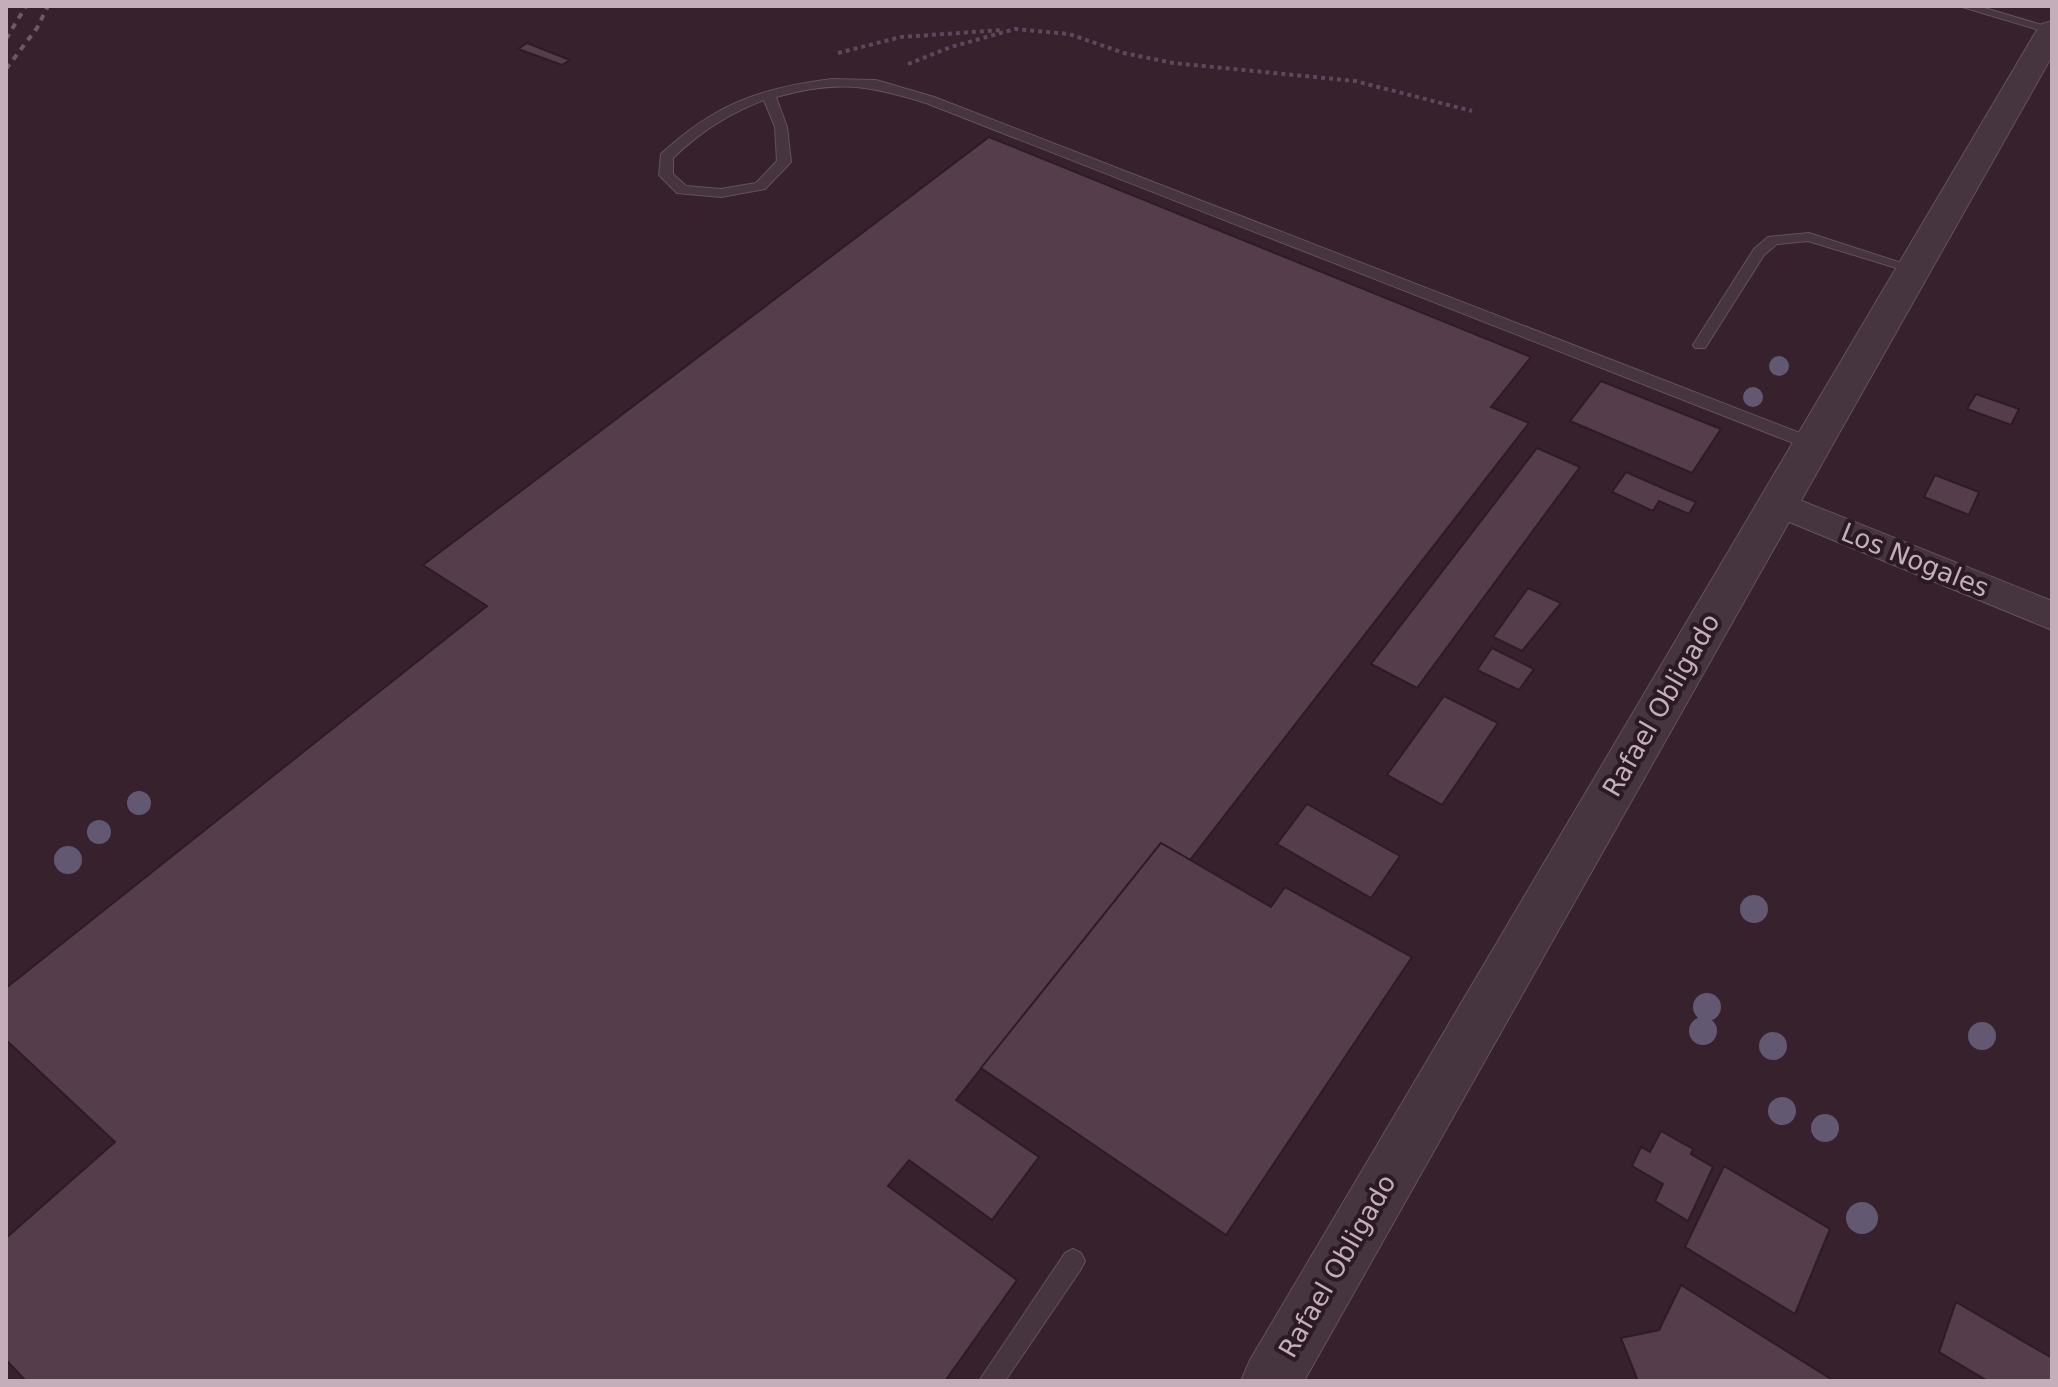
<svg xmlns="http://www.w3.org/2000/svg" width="2058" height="1387" font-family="'DejaVu Sans',sans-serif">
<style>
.building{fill:#563d4c;stroke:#2d1c26;stroke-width:2}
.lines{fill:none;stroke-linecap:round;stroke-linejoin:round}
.service-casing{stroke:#64515d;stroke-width:2}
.minor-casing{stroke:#64515d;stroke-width:2}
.tertiary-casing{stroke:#64515d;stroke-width:2}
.path{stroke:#5c495c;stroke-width:4;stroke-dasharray:4 4;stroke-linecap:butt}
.service{fill:#46343f;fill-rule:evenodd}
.minor{fill:#46343f;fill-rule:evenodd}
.tertiary{fill:#46343f;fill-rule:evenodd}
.rail{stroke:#6f5866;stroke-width:4;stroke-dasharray:6 6;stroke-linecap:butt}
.tree{fill:#635871}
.labels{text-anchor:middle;stroke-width:8;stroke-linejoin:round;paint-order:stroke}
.street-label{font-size:26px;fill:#c3aeba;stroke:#2b1a24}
</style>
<rect width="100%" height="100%" fill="#36212d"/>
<g class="building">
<path d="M527,43l43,17 -8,5 -44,-16z"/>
<path d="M989,137l542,220 -40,50 38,16 -339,437 -29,-17 -205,257 83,57 -47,63 -83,-60 -21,26 129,94 -72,101h-919l-20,-21v-122l109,-96 -109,-102v-52l481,-382 -64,-41z"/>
<path d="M1601,381l120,48 -29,44 -122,-52z"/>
<path d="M1976,394l43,15 -8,16 -44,-16z"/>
<path d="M1537,448l43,19 -163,221 -46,-24z"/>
<path d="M1626,472l41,18 29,12 -7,12 -30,-13 -6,10 -41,-19z"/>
<path d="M1935,475l44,17 -10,23 -45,-18z"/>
<path d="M1528,588l33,15 -39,48 -29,-14z"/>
<path d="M1492,648l42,21 -15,21 -42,-20z"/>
<path d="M1444,696l54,27 -56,82 -55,-30z"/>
<path d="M1307,804l93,52 -29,42 -94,-54z"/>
<path d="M1161,843l110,64 14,-20 127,70 -186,278 -245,-167z"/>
<path d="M1661,1131l32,18 -2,5 22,13 -25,54 -33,-20 8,-17 -31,-18 9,-19 9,5z"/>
<path d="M1724,1166l106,63 -35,85 -110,-67z"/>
<path d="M1681,1285l153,96h-196l-17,-43 38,-8z"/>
<path d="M1956,1302l96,56v23h-64l-49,-29z"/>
</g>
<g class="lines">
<defs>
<g id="service">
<path d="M1959,6h19l74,22v6z"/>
<path d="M832,79l44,1 58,17 884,343 2,4 -2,4h-12l-880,-345c-59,-18 -89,-23 -150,-6l11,30 4,35 -26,27 -44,8 -44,-4 -18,-18 2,-21c54,-50 99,-66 171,-75zM764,100l11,27 2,34 -21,22 -35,6 -35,-3 -13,-12v-16c28,-27 55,-44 91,-58z"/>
<path d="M1809,233l111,36 -7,4 -105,-32 -31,3 -13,11 -59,93h-10l-2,-3 61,-96 14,-12z"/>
<path d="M1073,1249l8,4 4,8 -4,8 -76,112h-26l86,-128z"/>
</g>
<path id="minor" d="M1777,491l275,110v29l-287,-118 -5,-9 5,-9z"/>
<path id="tertiary" d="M2052,21v35l-748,1325h-63l9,-21 787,-1330 5,-6z"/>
</defs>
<use href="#service" class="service-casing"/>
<use href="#minor" class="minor-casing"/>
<use href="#tertiary" class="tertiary-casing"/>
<g class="path">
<path d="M838,53l63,-16 101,-7"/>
<path d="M908,64l43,-17 64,-18 54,5 55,19 49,10 182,18 117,30"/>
</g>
<use href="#service" class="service"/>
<use href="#minor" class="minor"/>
<use href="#tertiary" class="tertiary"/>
<g class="rail">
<path d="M6,39l20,-33"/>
<path d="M6,69l31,-41 11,-22"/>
</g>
</g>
<g class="tree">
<circle cx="1779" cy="366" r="10"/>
<circle cx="1753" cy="397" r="10"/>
<circle cx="139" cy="803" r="12"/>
<circle cx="99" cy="832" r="12"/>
<circle cx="68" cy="860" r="14"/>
<circle cx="1754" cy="909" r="14"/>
<circle cx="1707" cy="1007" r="14"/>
<circle cx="1703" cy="1031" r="14"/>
<circle cx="1982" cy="1036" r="14"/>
<circle cx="1773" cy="1046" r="14"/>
<circle cx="1782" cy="1111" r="14"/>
<circle cx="1825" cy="1128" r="14"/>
<circle cx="1862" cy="1218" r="16"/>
</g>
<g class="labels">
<g class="street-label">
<text transform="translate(1915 560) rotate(22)" y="9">Los Nogales</text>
<text transform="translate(1661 705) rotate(-60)" y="9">Rafael Obligado</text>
<text transform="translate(1337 1266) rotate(-60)" y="9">Rafael Obligado</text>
</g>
</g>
<rect width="2058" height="1387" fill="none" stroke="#c3aeba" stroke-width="16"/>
</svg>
